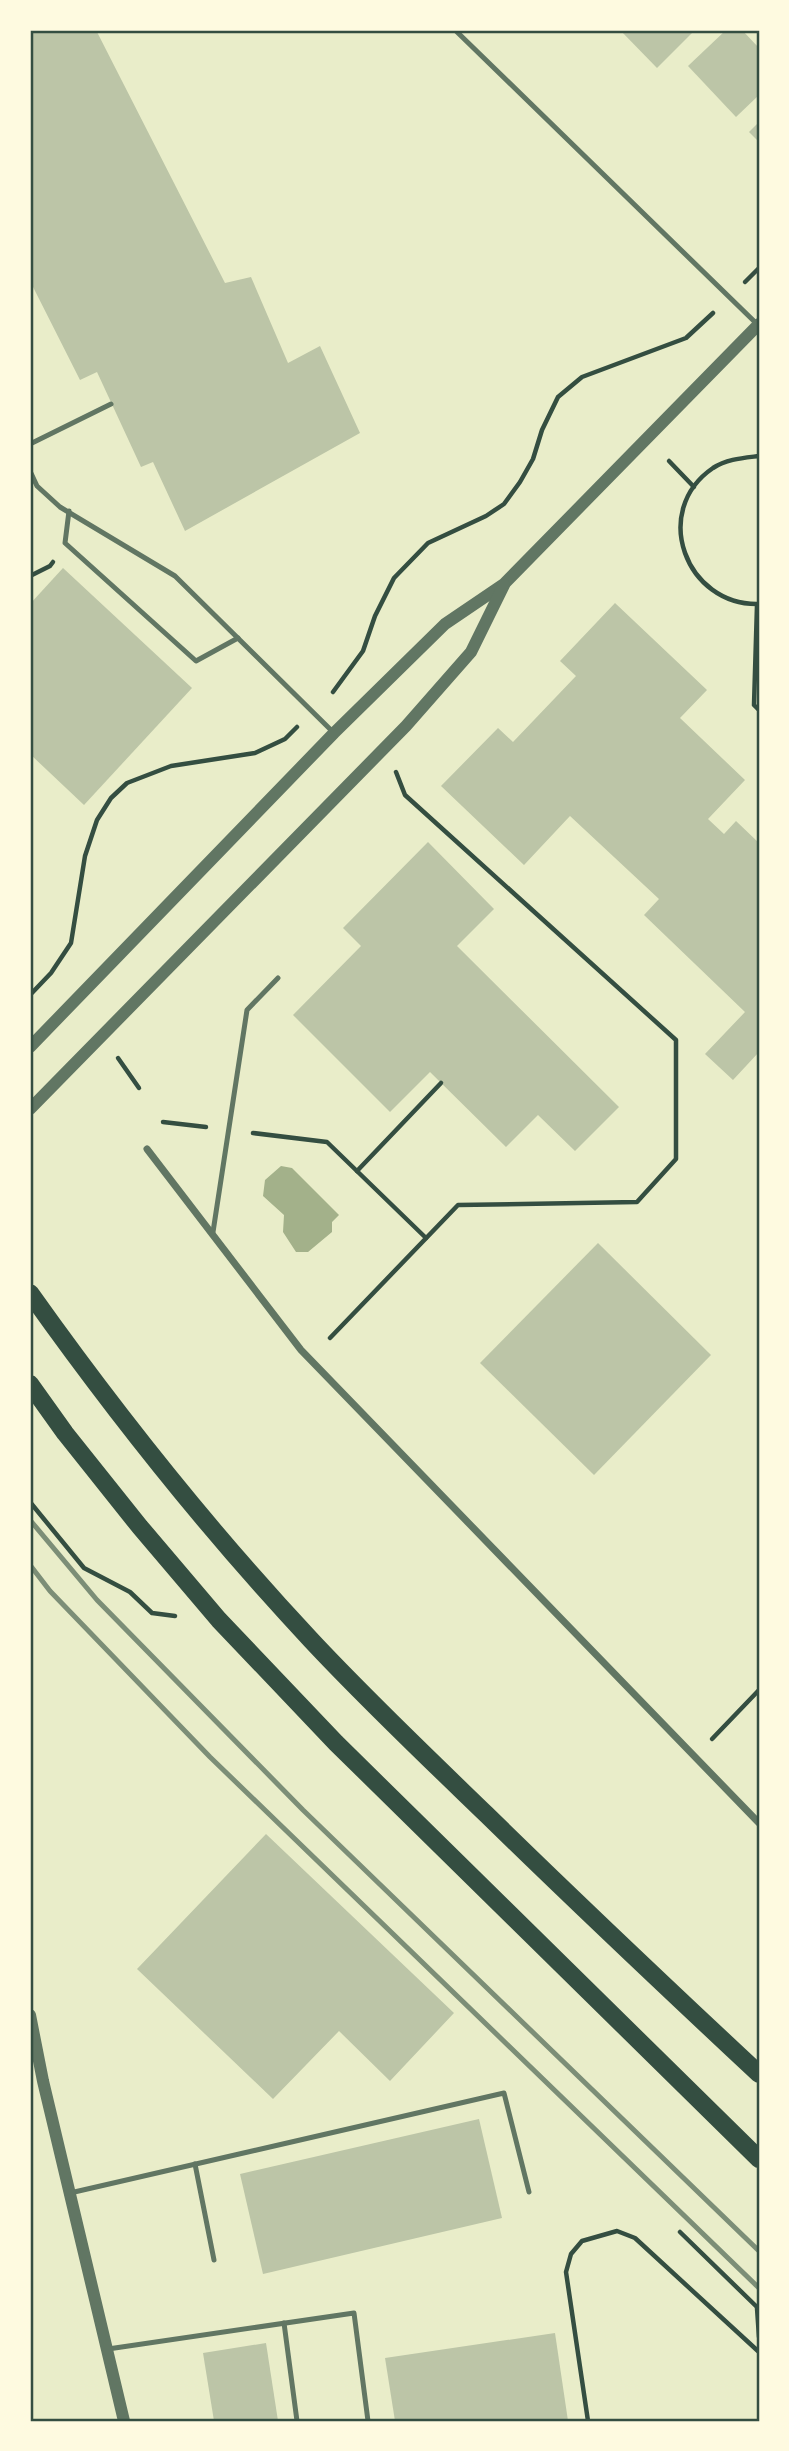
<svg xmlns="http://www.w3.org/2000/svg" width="789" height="2451" font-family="'Fira Sans Condensed',sans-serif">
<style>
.water{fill:#a3b18a}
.building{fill:#bcc5a7}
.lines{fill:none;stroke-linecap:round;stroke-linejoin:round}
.path{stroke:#344e41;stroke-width:4.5}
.service{stroke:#617663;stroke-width:5}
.minor{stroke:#617663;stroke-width:7}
.tertiary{stroke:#617663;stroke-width:12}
.primary{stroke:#344e41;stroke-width:18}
.rail{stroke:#7c8e77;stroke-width:5}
.neatline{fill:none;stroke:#344e41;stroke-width:2.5}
</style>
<rect width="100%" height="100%" fill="#e9edc9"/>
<path class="water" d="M281,1166l11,2 47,47 -7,7v10l-24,20h-12l-13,-20 1,-17 -21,-19 2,-16z"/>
<g class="building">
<path d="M30,30h66l129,253 26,-6 37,86 32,-17 40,87 -175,98 -32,-69 -12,5 -44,-95 -17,8 -50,-99z"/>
<path d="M620,30h75l-38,38z"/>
<path d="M726,30h16l17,18v47l-23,22 -48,-51z"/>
<path d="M759,122v20l-10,-10z"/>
<path d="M63,568l129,120 -108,117 -54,-51v-150z"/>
<path d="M615,603l92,87 -27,28 65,62 -37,39 16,15 12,-13 23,22v209l-26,28 -28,-26 40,-42 -101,-97 15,-16 -89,-83 -46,49 -83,-79 57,-58 15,14 63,-66 -16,-15z"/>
<path d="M428,842l66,67 -37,37 162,161 -44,44 -37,-36 -32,32 -76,-75 -40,40 -97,-97 68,-69 -18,-18z"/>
<path d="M598,1243l113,112 -117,120 -114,-112z"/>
<path d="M266,1834l188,179 -64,68 -51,-50 -66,68 -136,-130z"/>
<path d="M479,2119l23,99 -239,56 -23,-100z"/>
<path d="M555,2333l13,88h-173l-10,-63z"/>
<path d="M266,2343l12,78h-64l-11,-68z"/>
</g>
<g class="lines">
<g class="path">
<path d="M745,282l14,-14"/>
<path d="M759,456c-16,2 -32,3 -46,12 -63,43 -27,138 46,136"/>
<path d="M669,461l25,26"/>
<path d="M30,576l20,-10 3,-4"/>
<path d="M757,605l-3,100 5,5"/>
<path d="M333,692l30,-41 12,-35 19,-38 34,-35 58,-27 18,-12 16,-22 13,-23 9,-29 16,-33 24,-20 104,-39 27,-25"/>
<path d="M30,995l21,-22 20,-30 14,-87 12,-36 14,-22 16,-15 44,-17 84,-13 30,-14 12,-12"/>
<path d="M118,1058l21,30"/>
<path d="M163,1122l43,5"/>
<path d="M253,1133l74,9 99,96"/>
<path d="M357,1171l84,-88"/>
<path d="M330,1338l128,-133 179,-3 39,-43v-119l-271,-245 -9,-23"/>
<path d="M30,1502l54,66 46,24 22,21 23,3"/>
<path d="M712,1739l47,-49"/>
<path d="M680,2232l79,77"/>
<path d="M757,2308l2,29"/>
<path d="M30,2418v3"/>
<path d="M588,2421l-22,-149 5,-18 11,-13 35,-10 18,7 124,114"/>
</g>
<g class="service">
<path d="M455,30l303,295"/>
<path d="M30,444l81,-40"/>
<path d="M30,471l7,15 23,21 115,69 159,157"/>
<path d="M69,511l-4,32 131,118 42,-23"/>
<path d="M213,1232l34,-222 31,-32"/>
<path d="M195,2164l19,96"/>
<path d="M70,2193l434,-100 25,99"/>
<path d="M284,2323l13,98"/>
<path d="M108,2349l246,-36 14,108"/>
</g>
<path class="minor" d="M147,1149l154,201 458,473"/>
<g class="tertiary">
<path d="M30,1047l304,-314 111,-109 59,-40 255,-260"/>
<path d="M30,1109l376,-383 65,-74 33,-67"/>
<path d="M30,2015l13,66 81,340"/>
</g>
<g class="primary">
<path d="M30,1293c86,121 179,238 281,347 56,60 116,117 175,174 90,88 181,174 273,260"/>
<path d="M30,1384l35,49 75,94 79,93 117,123 423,416"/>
</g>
<g class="rail">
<path d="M30,1520l67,80 206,210 456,441"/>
<path d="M30,1565l20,26 160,166 549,531"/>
</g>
</g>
<rect width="789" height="2451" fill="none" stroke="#fefae0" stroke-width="63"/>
<rect x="32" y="32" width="726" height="2388" class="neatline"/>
</svg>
